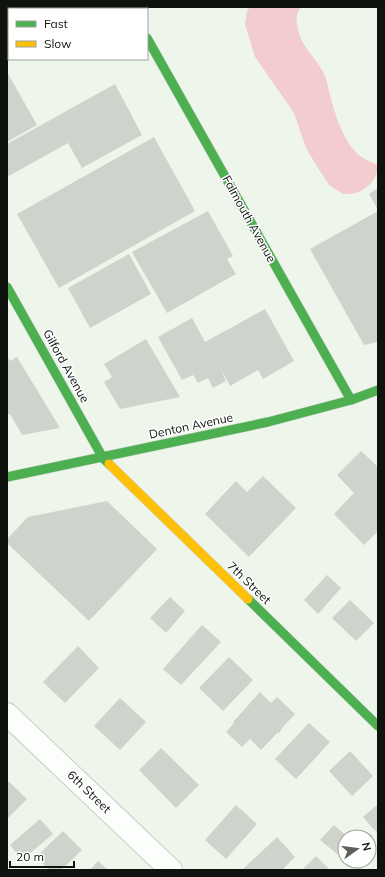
<svg xmlns="http://www.w3.org/2000/svg" width="385" height="877" font-family="Mulish,sans-serif">
<style>
.green{fill:#f2ccce}
.building{fill:#ced3cc}
.lines{fill:none;stroke-linecap:round;stroke-linejoin:round}
.street-casing{stroke:#c7cdc6;stroke-width:24}
.fast-casing{stroke:#c7cdc6;stroke-width:10}
.slow-casing{stroke:#c7cdc6;stroke-width:10}
.street{stroke:#fcfefc;stroke-width:22}
.fast{stroke:#4caf50;stroke-width:9}
.slow{stroke:#ffc107;stroke-width:9}
.labels{text-anchor:middle;stroke-width:3;stroke-linejoin:round;paint-order:stroke}
.street-label{font-size:12px;fill:#0e130d;stroke:#fff}
</style>
<rect width="100%" height="100%" fill="#eef6ec"/>
<path class="green" d="M250,7h51c-6,7 -5,17 -2,26 4,15 17,25 24,39 4,7 5,16 7,23 5,19 11,39 23,54 6,8 15,12 25,16 0,13 -10,24 -22,28 -4,1 -9,1 -13,1l-14,-9 -11,-17 -12,-20 -12,-35 -39,-56 -10,-33 2,-13z"/>
<g class="building">
<path d="M7,7h25l1,2h-24v16l-2,1z"/>
<path d="M7,72l30,53 -30,17z"/>
<path d="M115,84l27,51 -60,33 -14,-25 -61,34v-33z"/>
<path d="M154,137l41,74 -136,77 -42,-74z"/>
<path d="M378,188v22l-9,-16z"/>
<path d="M208,211l25,45 -6,3 9,15 -69,39 -35,-61z"/>
<path d="M378,211v131l-14,3 -54,-96z"/>
<path d="M129,254l22,40 -61,34 -22,-40z"/>
<path d="M265,309l29,52 -31,18 -5,-9 -28,16 -10,-19 6,14 -13,7 -5,-10 -10,5 -5,-8 -11,5 -24,-43 34,-19 13,24z"/>
<path d="M146,339l34,58 -60,12 -16,-27 8,-5 -8,-13z"/>
<path d="M7,356l3,5 7,-4 43,71 -38,7 -12,-21 -3,1z"/>
<path d="M361,451l17,16v64l-14,14 -30,-31 20,-21 -17,-18z"/>
<path d="M263,476l33,32 -47,49 -44,-43 31,-33 11,11z"/>
<path d="M107,501l50,48 -68,72 -82,-78v-4l21,-22z"/>
<path d="M327,575l14,13 -23,26 -14,-14z"/>
<path d="M170,597l15,14 -19,22 -16,-15z"/>
<path d="M350,600l24,23 -18,18 -24,-23z"/>
<path d="M202,625l19,17 -40,43 -18,-16z"/>
<path d="M78,646l21,22 -34,35 -22,-21z"/>
<path d="M229,657l24,23 -30,31 -24,-23z"/>
<path d="M260,692l11,11 6,-6 18,17 -14,15h1l-3,4 -1,-1 -17,18 -11,-11 -8,8 -16,-15 8,-9 -1,-1z"/>
<path d="M120,698l26,24 -26,28 -26,-24z"/>
<path d="M309,723l21,19 -34,37 -21,-20z"/>
<path d="M161,748l38,37 -23,23 -37,-38z"/>
<path d="M350,751l23,25 -21,20 -23,-25z"/>
<path d="M8,781l19,18 -20,20v-37z"/>
<path d="M378,804v30l-15,-17z"/>
<path d="M236,805l21,19 -31,35 -21,-19z"/>
<path d="M40,819l13,15 -31,26 -12,-15z"/>
<path d="M334,825l14,12h-3v17l-3,4 -22,-18z"/>
<path d="M63,831l19,19 -21,20h-12l-13,-13z"/>
<path d="M277,837l18,20 -13,13h-40z"/>
<path d="M316,856l14,14h-28z"/>
<path d="M98,861l10,9h-18z"/>
</g>
<g class="lines">
<defs>
<g id="street">
<path d="M129,7l1,2"/>
<path d="M7,714l164,156"/>
</g>
<g id="fast">
<path d="M147,38l204,362"/>
<path d="M7,287l96,171 6,6"/>
<path d="M7,477l261,-55 83,-22 27,-10"/>
<path d="M248,599l130,127"/>
</g>
<path id="slow" d="M109,464l139,135"/>
</defs>
<use href="#street" class="street-casing"/>
<use href="#fast" class="fast-casing"/>
<use href="#slow" class="slow-casing"/>
<use href="#street" class="street"/>
<use href="#fast" class="fast"/>
<use href="#slow" class="slow"/>
</g>
<g class="labels">
<g class="street-label">
<text transform="translate(249 219) rotate(61)" y="4">Falmouth Avenue</text>
<text transform="translate(66 366) rotate(61)" y="4">Gilford Avenue</text>
<text transform="translate(191 426) rotate(-12)" y="4">Denton Avenue</text>
<text transform="translate(249 583) rotate(44)" y="4">7th Street</text>
<text transform="translate(89 792) rotate(44)" y="4">6th Street</text>
</g>
</g>
<rect width="385" height="877" fill="none" stroke="#0e130d" stroke-width="16"/>
<rect x="8" y="8" width="140" height="52" fill="#ffffff" stroke="#9fa19e"/>
<rect x="16" y="21" width="20" height="6" fill="#4caf50" stroke="#9fa19e"/>
<text x="44" y="28" font-size="12" fill="#0e130d">Fast</text>
<rect x="16" y="41" width="20" height="6" fill="#ffc107" stroke="#9fa19e"/>
<text x="44" y="48" font-size="12" fill="#0e130d">Slow</text>
<g transform="translate(357 849) rotate(76)"><circle r="19" fill="#ffffff" stroke="#9fa19e"/>
<path d="M0-3L7 15L0 10L-7 15Z" fill="#5c625b"/>
<text y="-6" font-size="11" font-weight="bold" text-anchor="middle" fill="#0e130d">N</text>
</g>
<path d="M10 861v6h64v-6" fill="none" stroke="#0e130d" stroke-width="2"/>
<text x="16" y="861" font-size="12" fill="#0e130d" stroke="#ffffff" stroke-width="3" paint-order="stroke">20 m</text>
</svg>
